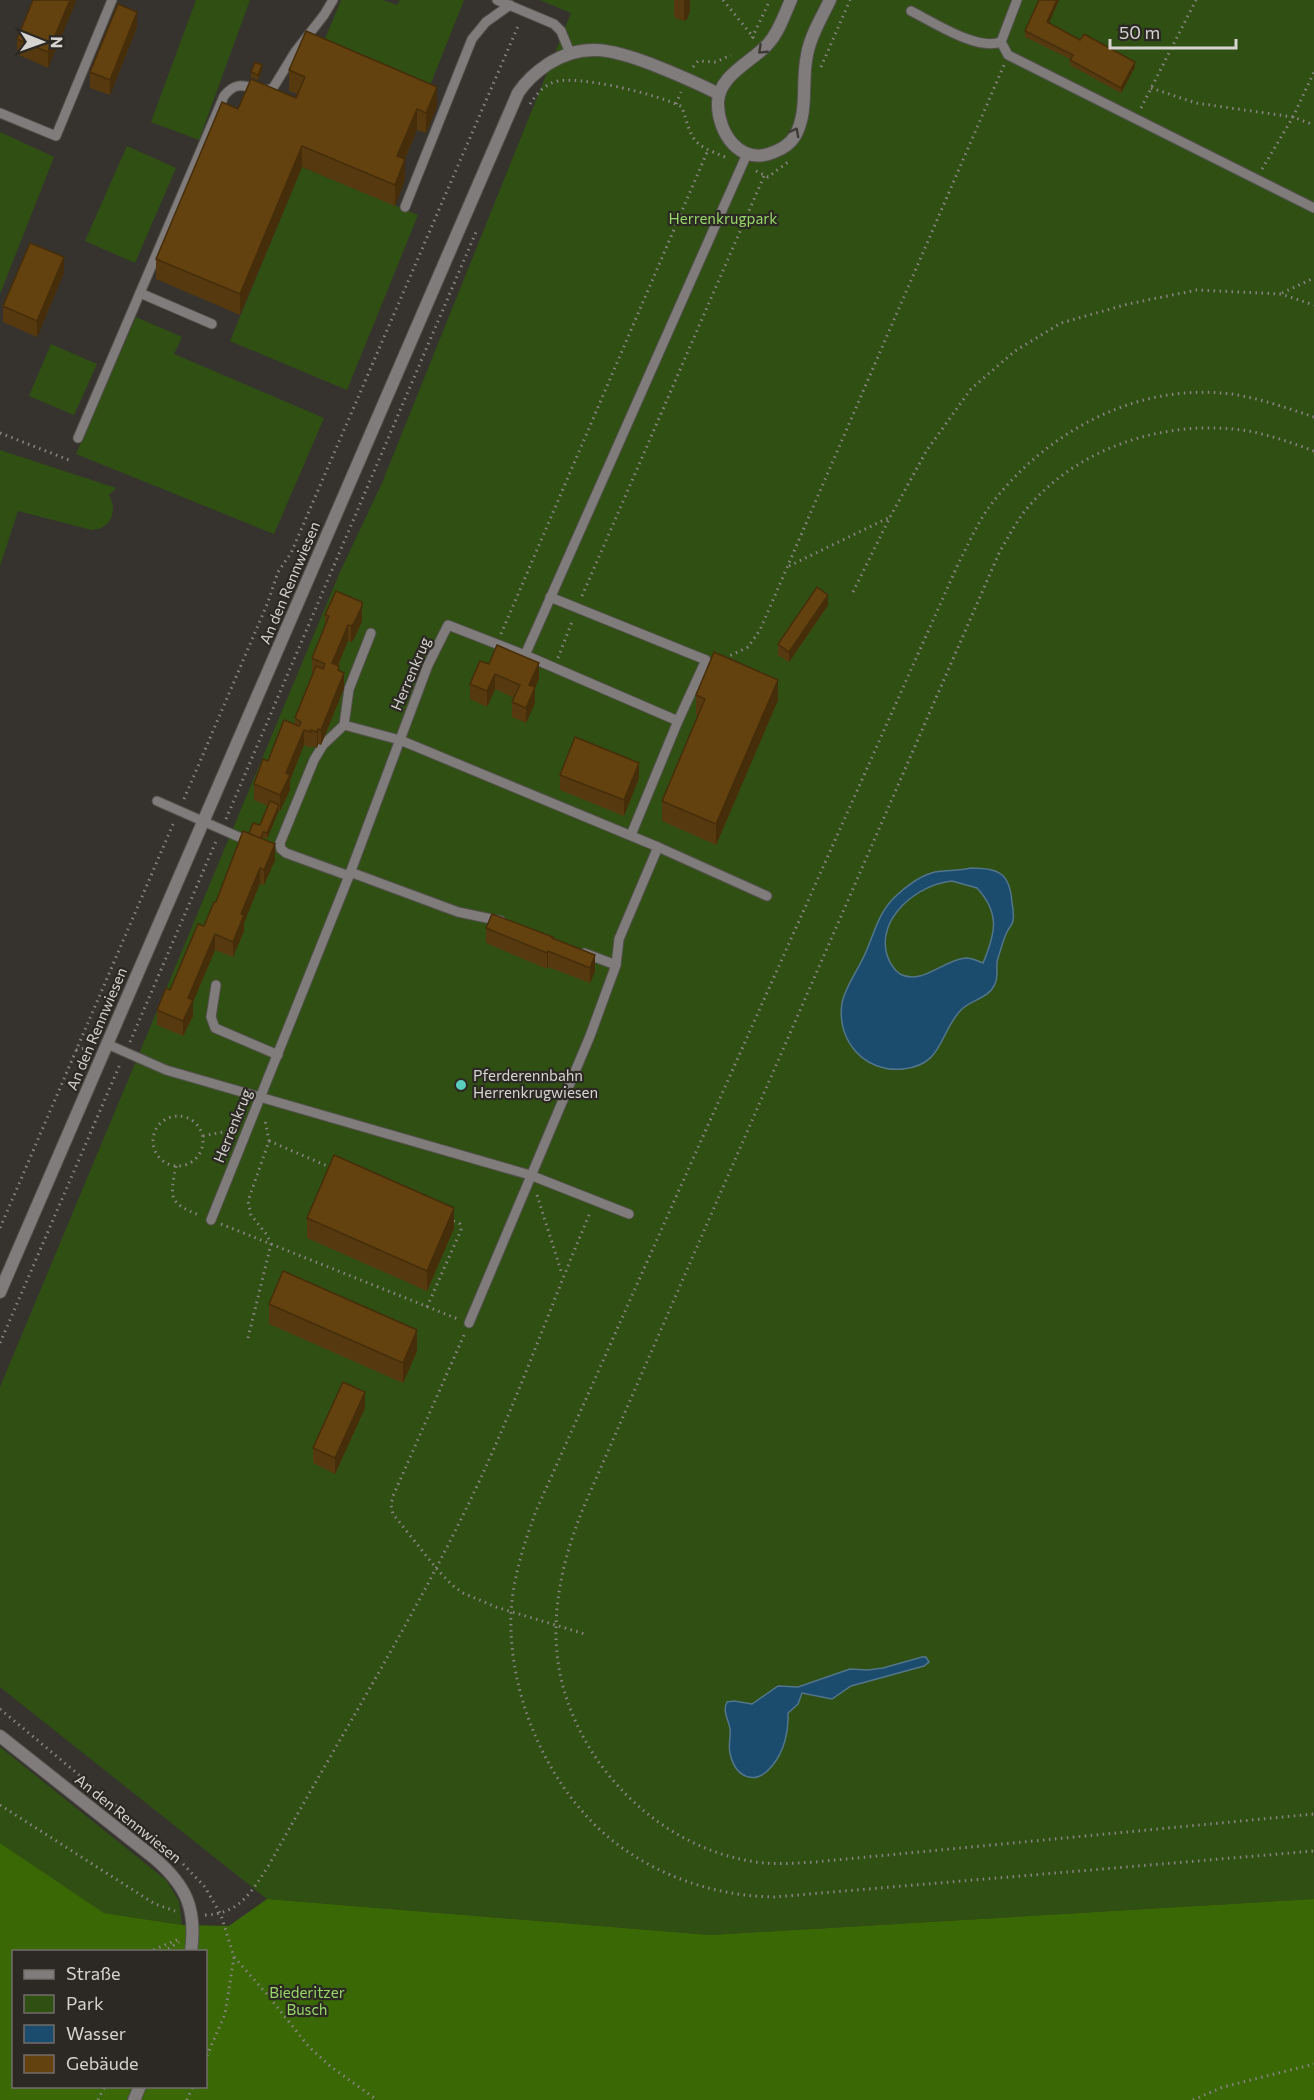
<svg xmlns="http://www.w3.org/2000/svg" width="1314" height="2100" font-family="Commissioner,sans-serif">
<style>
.green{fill:#2f5012}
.forest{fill:#396804;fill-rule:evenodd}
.water{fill:#1b4c6e;stroke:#53758c;stroke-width:1.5;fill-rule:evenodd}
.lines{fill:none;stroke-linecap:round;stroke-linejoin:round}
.lane-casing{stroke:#53504c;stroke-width:11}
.street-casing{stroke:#53504c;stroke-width:14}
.path{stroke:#868380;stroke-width:3;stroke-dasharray:1.5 4.5;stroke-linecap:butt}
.lane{stroke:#7f7c7b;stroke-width:9}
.street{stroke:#7f7c7b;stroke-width:12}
.wall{fill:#56390e}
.shaded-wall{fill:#462e0b}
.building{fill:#644210;stroke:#462e0b;stroke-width:1.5}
.oneway{stroke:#3d3a36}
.poi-dot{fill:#5acebc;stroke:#2c2925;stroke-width:2}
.labels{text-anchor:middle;stroke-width:4.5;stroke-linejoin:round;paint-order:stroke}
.park-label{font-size:15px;fill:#96d766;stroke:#2c2925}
.street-label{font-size:15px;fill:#d6d4d1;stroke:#2c2925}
.poi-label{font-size:15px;fill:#d6d4d1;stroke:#2c2925;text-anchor:start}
</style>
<rect width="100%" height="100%" fill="#36332f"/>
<g class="green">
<path d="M196,0h54l-51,140 -48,-18z"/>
<path d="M341,0h42l14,5 3,-5h64l-35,88 -106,-44z"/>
<path d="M540,0h774v1899l-604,36 -443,-36 -267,-212v-300l340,-815 42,-89 189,-470z"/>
<path d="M0,132l54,25 -54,137z"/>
<path d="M127,146l49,22 -41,95 -50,-22z"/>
<path d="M302,167l116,48 -71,175 -117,-49z"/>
<path d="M136,317l46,20 -8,17 150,64 -50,116 -198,-80z"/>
<path d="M51,344l46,20 -23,51 -45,-19z"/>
<path d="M0,450l116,38 -7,7c9,16 2,34 -17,35l-74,-19 -18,55z"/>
<path d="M0,1747l166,133 13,21 3,24 -78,-12 -104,-70z"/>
</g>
<path class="forest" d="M0,1843l104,70 78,12 47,1 38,-27 443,36 604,-36v201h-1314zM14,1952h192v134h-192z"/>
<g class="water">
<path d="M971,868c28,0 39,5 41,35 1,5 2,12 1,18 -1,5 -4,6 -6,11 -4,8 -6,17 -9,26 -3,8 1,18 -3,26 -7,16 -25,15 -35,27 -21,23 -17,54 -57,58 -38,4 -67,-28 -61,-66 3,-16 16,-33 23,-49 10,-22 13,-42 32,-59 11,-10 24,-20 38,-23 13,-2 24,-1 36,-4zM952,881l25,7c24,26 18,46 6,75 -5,-2 -11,-5 -17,-5 -21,1 -45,28 -66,16 -7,-5 -10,-10 -13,-19 -11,-37 31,-71 65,-74z"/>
<path d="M922,1657h4l3,5 -5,4 -73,20 -19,13 -30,-6 -4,11 -10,9c1,18 -4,39 -16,53 -17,21 -37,11 -42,-13 -2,-8 1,-16 0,-24 -1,-9 -8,-17 -3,-27l7,-1 18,3 26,-18 20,1 52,-18 18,1 15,-2z"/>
</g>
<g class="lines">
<defs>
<g id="lane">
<path d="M497,0l57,24 7,7 9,22"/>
<path d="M1017,0l-16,42 7,13 306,153"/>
<path d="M911,11c22,11 66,40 90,31"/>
<path d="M0,113l56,23 56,-136"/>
<path d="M405,207l67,-168 14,-17 24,-17"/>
<path d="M140,293l72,31"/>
<path d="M78,438l146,-342c18,-23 31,1 49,-8l22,-36 29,-37 9,-15"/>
<path d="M525,655l153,66 28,-61 -156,-63"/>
<path d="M344,725l56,15 258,107 -39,92 -3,26 -26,71 -121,287"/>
<path d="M157,801l91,40"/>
<path d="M631,835l47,-114"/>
<path d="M658,847l109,49"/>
<path d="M350,872l108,40 43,9"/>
<path d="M349,876l-63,-23 -5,-4 -1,-6 34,-83 9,-15 21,-20 5,-36 22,-56"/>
<path d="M584,953l32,12"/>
<path d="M216,985l-5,32 4,11 63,27"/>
<path d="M107,1044l59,26 364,105 99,39"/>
<path d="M211,1220l138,-344 79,-211 20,-40 77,30 222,-501"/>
</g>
<g id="street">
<path d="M791,0c-7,15 -12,32 -23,44 -16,18 -49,31 -50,58 -1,30 22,65 56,50 8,-3 16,-8 21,-16 14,-25 6,-54 12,-81 3,-19 15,-38 23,-55"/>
<path d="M0,1292l518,-1199c8,-12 18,-21 30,-29 36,-23 66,-14 103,0 23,9 46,19 68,30"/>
<path d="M0,1736l153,121c33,28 44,51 38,95"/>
<path d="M134,2100l6,-14"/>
</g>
</defs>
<use href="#lane" class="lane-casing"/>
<use href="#street" class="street-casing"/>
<g class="path">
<path d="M723,0l31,38"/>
<path d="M752,38l18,-38"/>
<path d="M693,67l5,-6 18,1 15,-7"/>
<path d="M821,67l29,-67"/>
<path d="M1151,88l45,15 97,14 21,8"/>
<path d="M530,104c6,-9 13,-18 24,-22 22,-8 107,13 128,25 11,34 8,36 43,50"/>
<path d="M676,104l5,-12"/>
<path d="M1141,108l55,-108"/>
<path d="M1262,169l31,-52 21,-45"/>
<path d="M756,171l12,6 20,-15"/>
<path d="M1282,293l32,-15"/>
<path d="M1314,417c-27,-9 -55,-19 -83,-23 -96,-12 -189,40 -244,116 -11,16 -19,35 -28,52l-423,949c-12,33 -23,66 -25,102 -3,83 37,176 102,228 46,36 103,55 161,56l540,-46"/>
<path d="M0,433l69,27"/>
<path d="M1314,451c-22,-8 -44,-16 -66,-20 -81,-13 -172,16 -224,81 -9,12 -16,26 -24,39l-418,960c-19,48 -31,99 -24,151 14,98 99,186 198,200 19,3 39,1 59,0l499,-48"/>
<path d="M789,566l99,-48"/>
<path d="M853,592l37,-75 37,-67 44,-61 44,-38 46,-28 67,-19 69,-14 84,4 33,11"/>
<path d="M582,596l182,-420"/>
<path d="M501,634l207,-484"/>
<path d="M558,658l15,-39"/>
<path d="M725,658l23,-11 12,-17 244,-565"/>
<path d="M184,799l84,-197 10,-30 13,-19 228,-529"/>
<path d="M226,819l250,-587"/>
<path d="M130,1042l87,-203"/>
<path d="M76,1050l14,-3"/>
<circle cx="178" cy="1141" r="25"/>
<path d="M203,1136l30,-6"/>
<path d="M269,1141l63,27"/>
<path d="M176,1166c-6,31 -8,37 23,49"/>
<path d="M537,1195l25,79"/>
<path d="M221,1224l237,95"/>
<path d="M0,1228l174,-406"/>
<path d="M427,1307l34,-77 -1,-6 -9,-4"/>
<path d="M464,1335l-71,161 -2,9 2,9 43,54 16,17 11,8 33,14 89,27"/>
<path d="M248,1338l23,-94 -4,-9 -16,-20 -3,-14 21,-60 -4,-21"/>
<path d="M0,1343l121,-281"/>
<path d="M0,1709l151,126"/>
<path d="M0,1805l155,99 20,7"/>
<path d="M183,1864l22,23 16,28 13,42 -9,57 -19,44"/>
<path d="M205,1915c35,-1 47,-24 64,-50 66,-120 139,-236 198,-358 47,-96 81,-196 123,-294"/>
<path d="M148,1952l31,-13"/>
<path d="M163,1952l16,-10"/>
<path d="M234,1957l32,36 43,54 21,19 47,34"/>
<path d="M98,2100l7,-14"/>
<path d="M187,2100l6,-14"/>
<path d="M1193,2100l30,-13 91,-23"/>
</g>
<use href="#lane" class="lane"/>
<use href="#street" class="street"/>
</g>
<g class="wall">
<path d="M76,0l-28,68 -31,-14v-15z"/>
<path d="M674,0h16v11l-3,8 -3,2 -9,-3 -1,-3z"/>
<path d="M1039,0h20l-10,23 31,17 55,27 -14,26 -51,-28v-6l-45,-22v-6z"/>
<path d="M137,27l-27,68 -20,-7v-16z"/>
<path d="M262,70l-4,10 -7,-3v-5z"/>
<path d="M289,70l148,37 -11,26 -9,-3 -12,29v21l-10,26 -93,-39 -62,148 -84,-36v-20l82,-150 58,-11 1,-4 -8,-3z"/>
<path d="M64,273l-27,64 -34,-15v-16z"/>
<path d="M362,602v19l-8,18 -3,3 -3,-1 -10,25 6,22 -23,57 -3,-1 -1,4 -6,-2v2l-7,-3 -14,35v10l-10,21 -1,-1 -12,29 -4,-2v2l12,21 -11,25 -4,-2 -16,40v8l-11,26 -18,-7 -22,52v14l-10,20 -26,-11v-15l13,-20 34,-64 45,-92 11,-9 8,-19 -14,-6v-16l14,-23 27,-36v-7l18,-44h-1v-16l13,-32v-11z"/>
<path d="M828,605l-39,57 -11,-7v-11z"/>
<path d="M489,664l50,15 -4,9v15l-9,20 -14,-6v-15l2,-4 -19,-9 -8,18 -17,-8v-15z"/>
<path d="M696,695l82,5 -62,145 -54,-24v-20l36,-85 -2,-1z"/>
<path d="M560,775l79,3 -15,38 -64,-26z"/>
<path d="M486,928l67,11 42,32 -5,12 -42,-16 -1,2 -61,-26z"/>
<path d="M307,1218l147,10 -27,63 -120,-53z"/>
<path d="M269,1304l148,47 -14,32 -134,-59z"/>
<path d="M365,1408l-30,66 -22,-11v-15z"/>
</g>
<g class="shaded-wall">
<path d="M70,0h6v2l-28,66v-16z"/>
<path d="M685,0h5v11l-3,8 -3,2v-20z"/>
<path d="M1057,0h2l-12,28v-6z"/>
<path d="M137,12v15l-27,68v-15z"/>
<path d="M1135,62v5l-14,26v-5z"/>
<path d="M262,65v5l-4,10v-5z"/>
<path d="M437,87v20l-11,26v-20z"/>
<path d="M417,109v21l-20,46v-20z"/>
<path d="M302,146v21l-62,148v-21z"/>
<path d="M405,159v21l-10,26v-21z"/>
<path d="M64,257v16l-27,64v-16z"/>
<path d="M828,595v10l-39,57v-10z"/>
<path d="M362,606v15l-8,18 -3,3v-16z"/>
<path d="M348,625v16l-16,38v-16z"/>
<path d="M539,663v16l-4,9v15l-9,20v-15l3,-23z"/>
<path d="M344,673v15l-23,57v-15z"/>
<path d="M495,674v15l-8,18v-16z"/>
<path d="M778,680v20l-62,145v-21z"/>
<path d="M318,729v15l-1,4v-16z"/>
<path d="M304,730v15l-14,35v10l-10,21v-16l6,-22z"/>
<path d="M639,763v15l-15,38v-16z"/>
<path d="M279,805v5l-12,29v-6z"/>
<path d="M275,844v16l-11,25v-15z"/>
<path d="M260,868v15l-16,40v8l-11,26v-15l8,-28z"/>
<path d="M215,934v16l-22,52v14l-10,20v-15l5,-23z"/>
<path d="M548,951v16l-1,2v-16z"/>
<path d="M595,955v16l-5,12v-15z"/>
<path d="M454,1208v20l-27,63v-20z"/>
<path d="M417,1330v21l-14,32v-20z"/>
<path d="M365,1392v16l-30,66v-16z"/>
</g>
<g class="building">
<path d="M33,0h37l-22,52 -31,-13z"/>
<path d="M1039,0h18l-10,22 33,18 4,-6 51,28 -14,26 -51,-28 3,-5 -48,-24z"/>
<path d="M118,4l19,8 -27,68 -20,-8z"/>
<path d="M306,31l131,56 -11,26 -9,-4 -20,47 8,3 -10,26 -93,-39 -62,148 -84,-35 66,-157 16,7 13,-30 45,19 9,-21 -16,-7z"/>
<path d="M255,62l7,3 -4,10 -7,-3z"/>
<path d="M30,243l34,14 -27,64 -34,-15z"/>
<path d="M817,587l11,8 -39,57 -11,-8z"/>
<path d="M336,591l26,11v4l-8,17 -3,3 -3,-1 -16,38 7,3 -1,4 6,3 -23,57 -3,-1 -1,3 -6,-2v2l-7,-2 -18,43 4,2 -10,20 -26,-11 9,-25 5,2 16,-41 15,6 2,-4 -6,-4 21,-52 7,3 2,-5 -13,-6 17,-42 -4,-1z"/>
<path d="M497,645l42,18 -10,22 6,2 -9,21 -14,-6 8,-17 -25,-11 -8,17 -17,-7 10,-23 9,3z"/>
<path d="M714,652l64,28 -62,144 -54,-23 43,-102 -9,-4z"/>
<path d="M575,737l64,26 -15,37 -64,-25z"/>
<path d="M270,801l9,4 -12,28 -4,-1 -2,6 -12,-4 4,-11 7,2z"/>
<path d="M243,831l32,13 -11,26 -4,-2 -19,46 3,1 -11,27 -18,-8 -27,64 5,2 -10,21 -26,-11 9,-22 4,2 28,-66 6,2 10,-24h2z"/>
<path d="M492,914l61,23 -1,1 43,17 -5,13 -42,-17 -1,2 -61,-25z"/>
<path d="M334,1155l120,53 -27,63 -120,-53z"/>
<path d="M283,1271l134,59 -14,33 -134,-59z"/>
<path d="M343,1382l22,10 -30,66 -22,-10z"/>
</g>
<defs><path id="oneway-chevron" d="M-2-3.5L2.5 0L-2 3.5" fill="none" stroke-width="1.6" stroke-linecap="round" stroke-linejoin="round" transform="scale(1.5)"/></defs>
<g class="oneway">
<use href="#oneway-chevron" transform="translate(762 50) rotate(137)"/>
<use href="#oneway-chevron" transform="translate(795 132) rotate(-62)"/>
</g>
<circle class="poi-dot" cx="461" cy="1085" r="6"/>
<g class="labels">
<g class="park-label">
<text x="723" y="224">Herrenkrugpark</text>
<text x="307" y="1998">Biederitzer<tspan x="307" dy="17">Busch</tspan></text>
</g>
<g class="street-label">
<text transform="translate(290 583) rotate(-67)" y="5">An den Rennwiesen</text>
<text transform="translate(411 674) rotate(-67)" y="5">Herrenkrug</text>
<text transform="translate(97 1029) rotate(-67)" y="5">An den Rennwiesen</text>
<text transform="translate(233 1126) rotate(-68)" y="5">Herrenkrug</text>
<text transform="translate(128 1819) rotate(39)" y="5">An den Rennwiesen</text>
</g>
<g class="poi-label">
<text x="473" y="1081">Pferderennbahn<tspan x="473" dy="17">Herrenkrugwiesen</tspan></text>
</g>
</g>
<rect x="12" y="1950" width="195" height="138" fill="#2c2925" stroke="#706d6a" stroke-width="1.5"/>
<rect x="24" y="1970" width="30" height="9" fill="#7f7c7b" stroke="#706d6a" stroke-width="1.5"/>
<text x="66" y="1980" font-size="18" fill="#d6d4d1">Straße</text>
<rect x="24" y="1995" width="30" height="18" fill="#2f5012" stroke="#706d6a" stroke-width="1.5"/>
<text x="66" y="2010" font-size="18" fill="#d6d4d1">Park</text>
<rect x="24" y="2025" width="30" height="18" fill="#1b4c6e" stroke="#706d6a" stroke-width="1.5"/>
<text x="66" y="2040" font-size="18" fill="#d6d4d1">Wasser</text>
<rect x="24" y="2055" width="30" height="18" fill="#644210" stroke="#706d6a" stroke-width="1.5"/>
<text x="66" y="2070" font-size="18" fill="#d6d4d1">Gebäude</text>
<g transform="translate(42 42) rotate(91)" stroke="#2c2925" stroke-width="4.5" paint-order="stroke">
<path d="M0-4.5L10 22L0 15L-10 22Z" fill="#d6d4d1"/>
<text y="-9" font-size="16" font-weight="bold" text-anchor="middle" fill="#d6d4d1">N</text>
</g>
<path d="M1110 39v9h126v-9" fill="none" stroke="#d6d4d1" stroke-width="3"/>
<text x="1119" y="39" font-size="18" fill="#d6d4d1" stroke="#2c2925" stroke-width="4.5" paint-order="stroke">50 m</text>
</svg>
